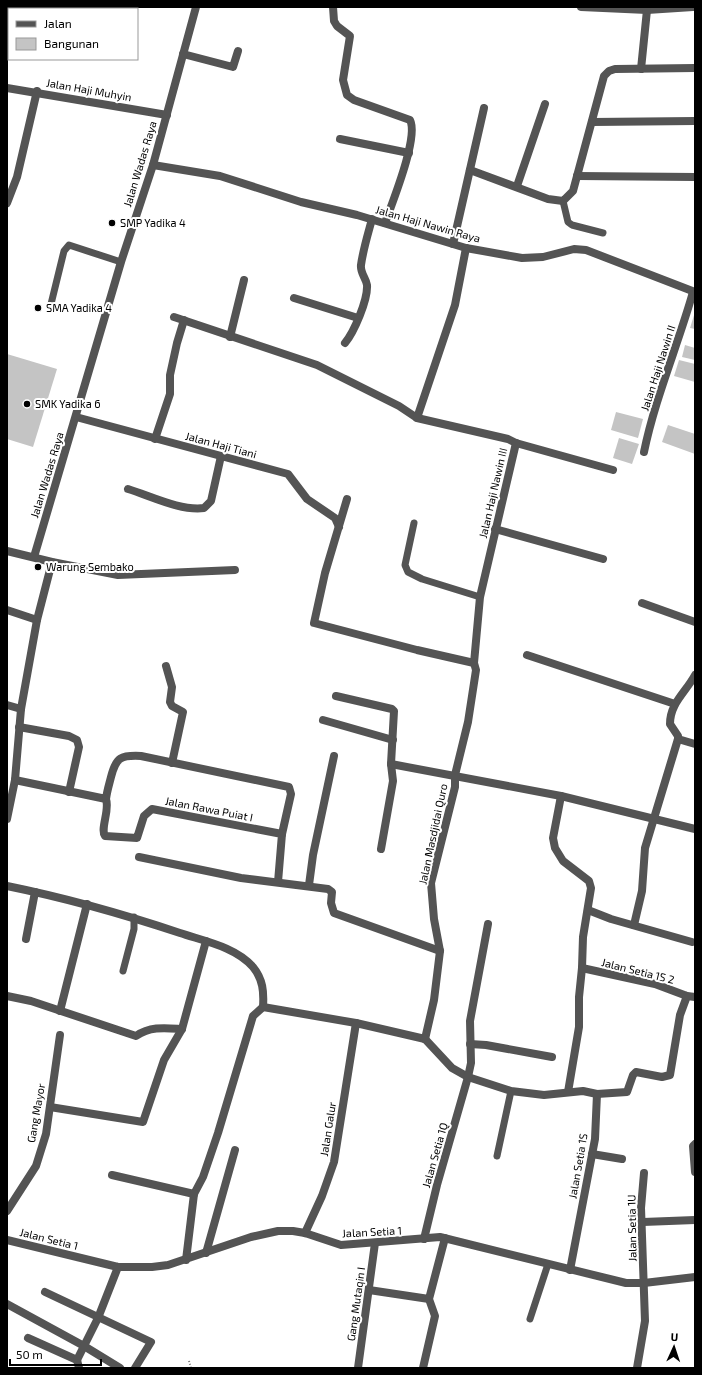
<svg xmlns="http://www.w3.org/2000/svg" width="702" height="1375" font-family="'Exo 2',sans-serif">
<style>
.building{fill:#c4c4c4}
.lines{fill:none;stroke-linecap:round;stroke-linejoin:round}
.path{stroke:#767676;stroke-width:2;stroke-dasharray:1 2;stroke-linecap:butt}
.service{stroke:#545454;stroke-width:7}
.minor{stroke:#545454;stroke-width:8}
.tertiary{stroke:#545454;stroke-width:8}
.poi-dot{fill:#000;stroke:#fff;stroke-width:1.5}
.labels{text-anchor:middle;stroke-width:4;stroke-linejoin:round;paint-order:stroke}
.street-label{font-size:11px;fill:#000;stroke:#fff}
.poi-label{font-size:11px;fill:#000;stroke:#fff;text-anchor:start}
</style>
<rect width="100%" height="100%" fill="#fff"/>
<g class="building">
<path d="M695,312v17l-5,-1z"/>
<path d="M685,345l10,3v12l-13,-3z"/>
<path d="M7,354l50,15 -24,78 -26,-8z"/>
<path d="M679,360l16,4v18l-21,-6z"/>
<path d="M616,412l27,7 -5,19 -27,-8z"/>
<path d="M668,425l27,9v20l-33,-12z"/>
<path d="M619,438l20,6 -7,20 -19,-6z"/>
</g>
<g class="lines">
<path class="path" d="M189,1361l2,7"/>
<g class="service">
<path d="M563,201l5,21 4,3 31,8"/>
<path d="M51,304l13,-53 5,-6 52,17"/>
<path d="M414,523l-9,42 3,7 14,7 58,18"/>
<path d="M123,971l11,-42v-12"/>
<path d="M497,1156l14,-65"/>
<path d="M530,1319l18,-55"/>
</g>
<g class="minor">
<path d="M333,7l1,14 3,5 13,10 -7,44 4,15 7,5 56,20c9,17 -18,83 -25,103"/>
<path d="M581,7l66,3 46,-3"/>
<path d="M183,54l50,13 5,-16"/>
<path d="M641,69l6,-59"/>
<path d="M7,88l160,27"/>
<path d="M592,122l103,-1"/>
<path d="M340,139l69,14"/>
<path d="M153,165l67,11 81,26 56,13 109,33 56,10 21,-1 31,-8 12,1 109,42"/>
<path d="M470,170l78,29 15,2 10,-10 31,-115 5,-5 6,-2 80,-1"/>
<path d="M577,176l118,1"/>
<path d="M517,186l28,-82"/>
<path d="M7,203l10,-26 20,-86"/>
<path d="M453,244l31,-136"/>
<path d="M294,298l64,20"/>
<path d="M174,317l143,48 82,41 18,12 91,21 8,4 97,27"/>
<path d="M230,337l14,-57"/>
<path d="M345,343c9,-11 23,-43 22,-58 -1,-7 -7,-12 -6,-20 2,-15 7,-31 11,-46"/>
<path d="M76,417l212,57 19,25 28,19 4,9"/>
<path d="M417,418l38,-113 11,-57"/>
<path d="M155,439l15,-45v-19l7,-32 7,-23"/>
<path d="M644,452c11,-54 34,-107 49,-160"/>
<path d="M128,489c23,7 52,22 76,19l7,-7 10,-45"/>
<path d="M347,499l-22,74 -11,50 103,27 57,13"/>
<path d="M495,529l108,30"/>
<path d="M7,551l45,11 66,13 117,-5"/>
<path d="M34,557l87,-295 32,-97 43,-158"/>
<path d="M642,603l53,19"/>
<path d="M7,610l30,10"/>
<path d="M527,655l148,49"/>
<path d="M166,666l6,21 -2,15 2,4 11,6 -11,51"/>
<path d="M336,696l56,13 2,2 -3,53 2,17 -12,68"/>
<path d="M7,705l14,4"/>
<path d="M323,720l70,20"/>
<path d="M19,727l50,9 8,4 2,7 -10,45"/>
<path d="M678,739l17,5"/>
<path d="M391,764l170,32 134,33"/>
<path d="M15,780l91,19c1,-8 3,-14 5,-22 5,-20 10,-22 30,-21l148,31 2,7 -9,40"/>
<path d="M561,796l-8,42 2,10 8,13 26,20 2,7 -8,49 -1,31 -3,29v30l-11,65"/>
<path d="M106,799c4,11 -6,30 -1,37l32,2 7,-22 8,-7 130,25 -4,48"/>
<path d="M7,819l8,-39 6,-71 16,-89 15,-58"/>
<path d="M139,857l102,21 87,11 4,3 -1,11 3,10 106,38"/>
<path d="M309,885l4,-30 21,-99"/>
<path d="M7,886c59,12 116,28 173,47 24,8 56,14 73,34 10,12 11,25 10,40l-10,9 -35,117 -15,44 -9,17 -8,66"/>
<path d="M588,910l23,9 81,23"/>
<path d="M634,925l8,-34 3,-43 33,-109v-3l-8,-12c0,-21 16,-32 25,-49"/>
<path d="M26,939l9,-47"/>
<path d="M582,968l73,16 32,12 8,1"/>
<path d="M7,996l24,5 105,35c15,-10 29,-8 46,-7"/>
<path d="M263,1007l93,16 69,16"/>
<path d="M60,1011l27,-107"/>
<path d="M425,1039l9,-39 6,-49 -6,-32 -3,-36 24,-96v-12l13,-53 8,-52 -2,-7 6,-66 36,-154"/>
<path d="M425,1039l27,29 16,9 43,14 33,4 39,-4 14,3 30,-2 6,-17 3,-3 26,5 8,-2 10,-60 7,-19"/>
<path d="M470,1044l16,1 66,12"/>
<path d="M50,1107l93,15 21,-62 18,-31 24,-88"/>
<path d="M695,1144l-2,2 2,26"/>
<path d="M592,1154l30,5"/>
<path d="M112,1175l82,19"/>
<path d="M7,1211l29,-45 10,-32 14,-99"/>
<path d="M643,1222l52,-2"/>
<path d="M305,1233l17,-37 12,-34 22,-139"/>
<path d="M424,1239l13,-54 31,-108 3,-14 -1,-42 18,-97"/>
<path d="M206,1253l29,-103"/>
<path d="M570,1270l25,-131 2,-45"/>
<path d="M369,1290l60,9"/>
<path d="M45,1292l106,50 -16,26"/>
<path d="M7,1304l77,42 36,22"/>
<path d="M28,1338l49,22 2,8"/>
<path d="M77,1360l21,-42 20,-51"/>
<path d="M358,1368l17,-125"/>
<path d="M423,1368l12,-52 -6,-17 16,-61"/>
<path d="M637,1368l8,-47 -4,-113 3,-35"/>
</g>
<path class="tertiary" d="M7,1240l111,27h34l16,-2 83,-28 27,-6h15l12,2 36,12 99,-8 186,46h18l51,-6"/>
</g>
<g class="poi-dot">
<circle cx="112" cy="223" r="4"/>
<circle cx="38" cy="308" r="4"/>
<circle cx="27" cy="404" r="4"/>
<circle cx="38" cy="567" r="4"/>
</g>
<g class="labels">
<g class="street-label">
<text transform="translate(89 90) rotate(10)" y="4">Jalan Haji Muhyin</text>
<text transform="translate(140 164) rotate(-73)" y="4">Jalan Wadas Raya</text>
<text transform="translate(428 224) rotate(16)" y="4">Jalan Haji Nawin Raya</text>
<text transform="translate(658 368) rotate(-72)" y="4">Jalan Haji Nawin II</text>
<text transform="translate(221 445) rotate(15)" y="4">Jalan Haji Tiani</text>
<text transform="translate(47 475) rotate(-73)" y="4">Jalan Wadas Raya</text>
<text transform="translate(493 493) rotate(-77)" y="4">Jalan Haji Nawin III</text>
<text transform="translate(209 809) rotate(11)" y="4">Jalan Rawa Puiat I</text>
<text transform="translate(433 834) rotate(-78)" y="4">Jalan Masdjidai Quro</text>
<text transform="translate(638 971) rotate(14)" y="4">Jalan Setia 1S 2</text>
<text transform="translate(36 1113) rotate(-80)" y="4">Gang Mayor</text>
<text transform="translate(328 1129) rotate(-81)" y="4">Jalan Galur</text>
<text transform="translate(435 1155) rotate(-74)" y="4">Jalan Setia 1Q</text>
<text transform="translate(578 1166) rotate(-80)" y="4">Jalan Setia 1S</text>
<text transform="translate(632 1228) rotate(-91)" y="4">Jalan Setia 1U</text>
<text transform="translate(372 1232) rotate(-3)" y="4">Jalan Setia 1</text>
<text transform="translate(49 1239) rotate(14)" y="4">Jalan Setia 1</text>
<text transform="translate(356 1304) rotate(-82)" y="4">Gang Mutaqin I</text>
</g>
<g class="poi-label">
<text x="120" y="227">SMP Yadika 4</text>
<text x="46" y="312">SMA Yadika 4</text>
<text x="35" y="408">SMK Yadika 6</text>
<text x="46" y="571">Warung Sembako</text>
</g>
</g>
<rect width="702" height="1375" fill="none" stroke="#000000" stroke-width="16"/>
<rect x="8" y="8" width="130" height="52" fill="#ffffff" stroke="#999999"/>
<rect x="16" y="21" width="20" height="6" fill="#545454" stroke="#999999"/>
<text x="44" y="28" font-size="12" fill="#000000">Jalan</text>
<rect x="16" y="38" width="20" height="12" fill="#c4c4c4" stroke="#999999"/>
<text x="44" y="48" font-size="12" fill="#000000">Bangunan</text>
<g transform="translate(674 1347) rotate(3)" stroke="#ffffff" stroke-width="3" paint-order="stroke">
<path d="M0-3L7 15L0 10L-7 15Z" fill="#000000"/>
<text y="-6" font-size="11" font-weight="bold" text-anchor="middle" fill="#000000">U</text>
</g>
<path d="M10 1359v6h91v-6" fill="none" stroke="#000000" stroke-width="2"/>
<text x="16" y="1359" font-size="12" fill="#000000" stroke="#ffffff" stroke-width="3" paint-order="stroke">50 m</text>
</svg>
